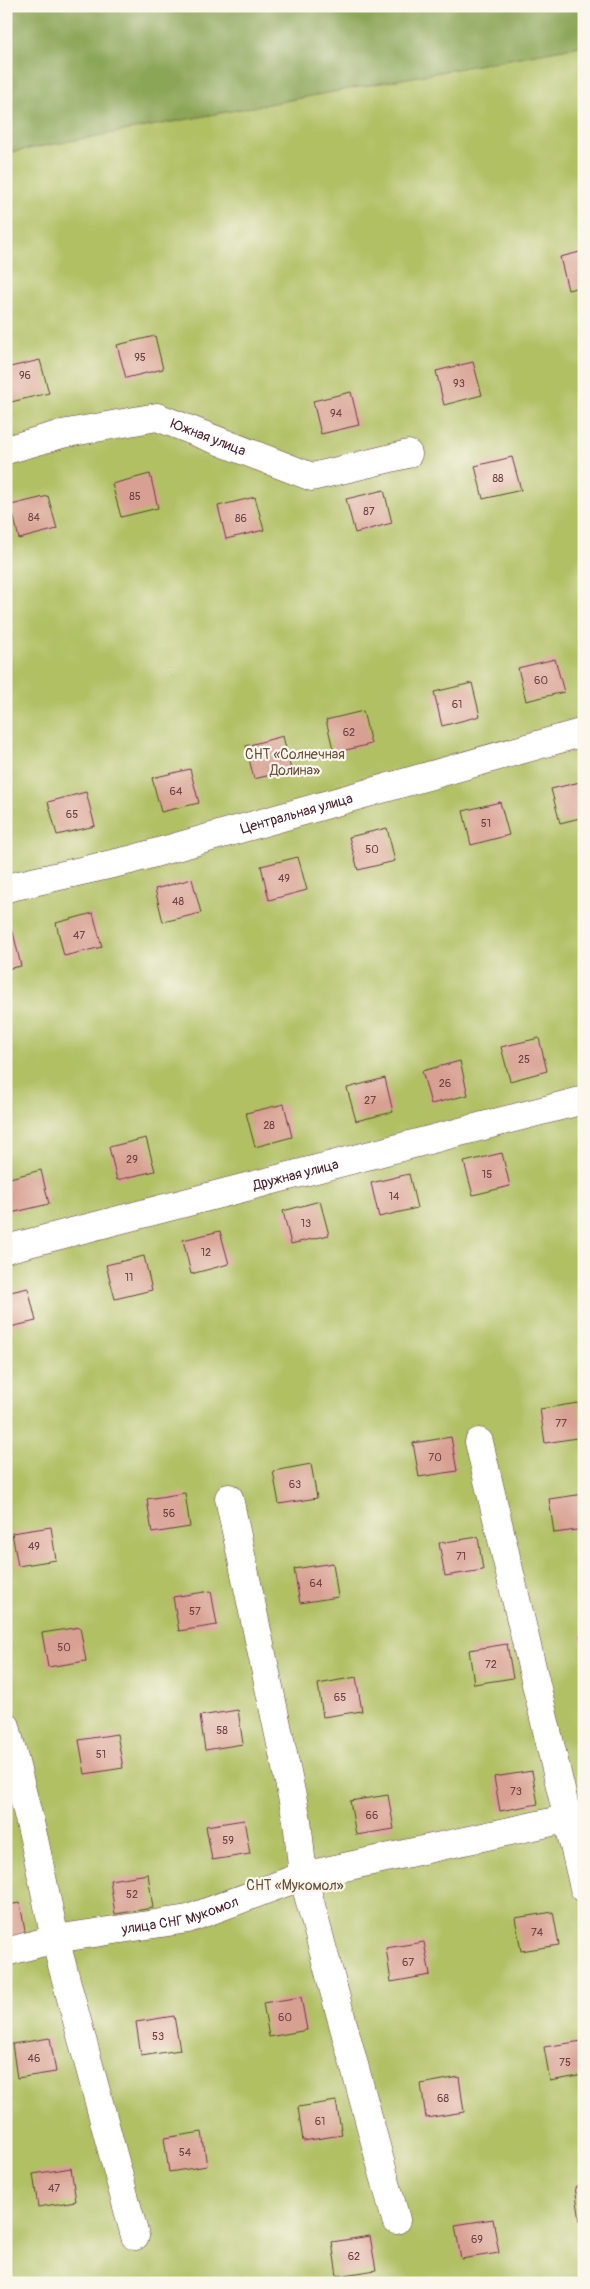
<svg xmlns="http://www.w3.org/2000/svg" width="590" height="2289" font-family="Pangolin,sans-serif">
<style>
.green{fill:#b0c063;stroke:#7d7047}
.forest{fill:#8ca659;stroke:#6b6242}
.building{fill:#d8a092}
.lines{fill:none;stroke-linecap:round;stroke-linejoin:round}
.street-casing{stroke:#633b40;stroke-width:29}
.street{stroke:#fff;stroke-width:28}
.labels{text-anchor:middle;stroke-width:4.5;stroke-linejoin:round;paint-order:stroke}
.number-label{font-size:11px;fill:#6e3f45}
.street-label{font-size:14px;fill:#4a1f2b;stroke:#fbf7ec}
.park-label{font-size:14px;fill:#694f3c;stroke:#fbf7ec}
</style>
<rect width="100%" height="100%" fill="#fbf7ec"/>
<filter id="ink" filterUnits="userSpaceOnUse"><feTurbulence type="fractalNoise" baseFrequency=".02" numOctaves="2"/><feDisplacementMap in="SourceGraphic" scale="10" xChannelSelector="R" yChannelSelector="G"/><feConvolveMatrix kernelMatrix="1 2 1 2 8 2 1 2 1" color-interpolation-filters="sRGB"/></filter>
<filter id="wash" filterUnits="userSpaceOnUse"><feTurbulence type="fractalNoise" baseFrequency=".0096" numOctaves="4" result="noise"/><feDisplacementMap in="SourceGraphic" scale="20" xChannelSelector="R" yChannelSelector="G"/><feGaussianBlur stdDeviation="1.12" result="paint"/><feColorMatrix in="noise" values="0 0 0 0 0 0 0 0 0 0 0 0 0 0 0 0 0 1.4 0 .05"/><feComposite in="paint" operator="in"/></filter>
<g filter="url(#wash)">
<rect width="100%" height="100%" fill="#efdbba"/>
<path class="green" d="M584,45v2238h-578v-2130z"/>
<path class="forest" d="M6,6h578v39l-578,108z"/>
<g id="blocks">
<g class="building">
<path d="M584,251v35l-16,4 -8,-33z"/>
<path d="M155,336l8,33 -37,9 -9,-33z"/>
<path d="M40,360l9,33 -38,9 -5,-19v-15z"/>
<path d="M473,362l9,33 -38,10 -8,-34z"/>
<path d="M351,392l8,33 -38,9 -8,-33z"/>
<path d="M512,457l9,33 -38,9 -8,-33z"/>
<path d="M150,474l8,34 -37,9 -9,-33z"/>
<path d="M384,490l8,33 -37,10 -9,-34z"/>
<path d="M48,496l9,33 -38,10 -8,-34z"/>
<path d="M255,497l9,33 -38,9 -8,-33z"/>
<path d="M555,659l9,33 -38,9 -8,-33z"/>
<path d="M472,683l8,33 -38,10 -8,-34z"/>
<path d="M363,711l8,33 -37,9 -8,-33z"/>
<path d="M283,736l8,34 -37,9 -8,-33z"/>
<path d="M190,769l9,34 -38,9 -9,-34z"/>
<path d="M584,781v36l-24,6 -9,-34z"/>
<path d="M86,792l9,34 -38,9 -9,-33z"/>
<path d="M500,802l9,33 -38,10 -8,-34z"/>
<path d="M387,828l8,33 -37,9 -9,-33z"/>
<path d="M298,857l9,33 -38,10 -8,-34z"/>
<path d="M192,879l9,34 -38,9 -8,-33z"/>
<path d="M93,913l9,34 -38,9 -8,-33z"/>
<path d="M13,932l8,34 -15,3v-35z"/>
<path d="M539,1038l8,33 -37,10 -9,-34z"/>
<path d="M460,1061l8,34 -37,9 -9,-33z"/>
<path d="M385,1078l8,34 -37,9 -9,-33z"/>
<path d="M284,1104l8,33 -37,10 -9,-34z"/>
<path d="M146,1138l9,33 -38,9 -8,-33z"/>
<path d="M502,1153l8,33 -37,9 -9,-33z"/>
<path d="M41,1170l8,34 -38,9 -5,-21v-13z"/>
<path d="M409,1174l8,34 -38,9 -8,-34z"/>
<path d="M320,1201l9,34 -38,9 -8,-33z"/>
<path d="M220,1231l9,33 -38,10 -8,-34z"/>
<path d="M144,1256l8,34 -37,9 -9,-34z"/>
<path d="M28,1288l8,33 -30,7v-35z"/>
<path d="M578,1403l5,34 -38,6 -5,-34z"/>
<path d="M451,1437l6,34 -38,6 -6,-34z"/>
<path d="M311,1464l6,34 -38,6 -6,-33z"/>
<path d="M185,1493l5,34 -38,6 -5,-34z"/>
<path d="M584,1494v35l-30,4 -5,-34z"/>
<path d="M51,1527l5,33 -38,6 -6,-33z"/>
<path d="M478,1537l5,33 -38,6 -6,-33z"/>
<path d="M333,1563l5,34 -38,6 -6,-34z"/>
<path d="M211,1591l6,34 -38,6 -6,-34z"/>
<path d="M80,1627l6,34 -38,6 -6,-34z"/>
<path d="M580,1635h4v14h-1z"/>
<path d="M507,1644l6,34 -39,6 -5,-34z"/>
<path d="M356,1677l6,34 -39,6 -5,-33z"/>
<path d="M238,1710l5,34 -38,6 -5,-34z"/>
<path d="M117,1734l6,34 -38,6 -6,-34z"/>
<path d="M532,1771l6,33 -38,7 -6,-34z"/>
<path d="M388,1795l6,34 -38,6 -6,-34z"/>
<path d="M244,1820l6,34 -38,6 -6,-34z"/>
<path d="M148,1874l5,34 -38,6 -5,-34z"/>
<path d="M20,1903l6,34 -20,3v-35z"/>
<path d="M553,1912l6,33 -38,6 -6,-33z"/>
<path d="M424,1942l6,33 -39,7 -5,-34z"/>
<path d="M301,1997l6,33 -38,7 -6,-34z"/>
<path d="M174,2016l6,34 -39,6 -5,-34z"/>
<path d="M50,2038l6,34 -39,6 -5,-34z"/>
<path d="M582,2041l2,34 -34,6 -6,-34z"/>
<path d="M459,2077l5,35 -38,6 -5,-34z"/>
<path d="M336,2101l6,34 -39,6 -5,-34z"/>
<path d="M202,2132l5,34 -38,6 -5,-34z"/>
<path d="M71,2168l5,33 -38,6 -5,-33z"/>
<path d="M584,2185v35l-4,1 -5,-34z"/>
<path d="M493,2219l6,34 -38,6 -6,-34z"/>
<path d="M370,2236l6,34 -39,6 -5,-34z"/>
<path d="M240,2278l1,5h-21v-1z"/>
</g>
</g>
</g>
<g filter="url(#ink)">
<use href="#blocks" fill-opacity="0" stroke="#633b40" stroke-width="1"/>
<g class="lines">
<defs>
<g id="street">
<path id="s1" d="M6,450l56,-16 95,-17 155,60 96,-23"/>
<path id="s2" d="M6,888l124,-28 454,-128"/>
<path id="s3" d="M6,1249l578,-149"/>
<path d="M479,1442l105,446"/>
<path d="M229,1498l68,322 6,56 93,344"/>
<path d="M6,1726l28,113 21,100 80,297"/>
<path id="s4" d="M6,1952l49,-13 133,-20 115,-43 281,-61"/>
</g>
</defs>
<use href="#street" class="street-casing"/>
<use href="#street" class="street"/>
</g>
</g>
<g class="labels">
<g class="number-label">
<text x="140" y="361">95</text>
<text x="25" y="379">96</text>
<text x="459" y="387">93</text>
<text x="336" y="417">94</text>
<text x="498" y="482">88</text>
<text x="135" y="500">85</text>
<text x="369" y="515">87</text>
<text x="34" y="521">84</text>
<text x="241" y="522">86</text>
<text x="541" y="684">60</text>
<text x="457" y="708">61</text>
<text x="349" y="736">62</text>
<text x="176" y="795">64</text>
<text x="72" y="818">65</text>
<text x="486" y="827">51</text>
<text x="372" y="853">50</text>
<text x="284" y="882">49</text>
<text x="178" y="905">48</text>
<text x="79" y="939">47</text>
<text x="524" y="1063">25</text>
<text x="445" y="1087">26</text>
<text x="370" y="1104">27</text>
<text x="269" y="1129">28</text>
<text x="132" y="1163">29</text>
<text x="487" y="1178">15</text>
<text x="394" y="1200">14</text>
<text x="306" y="1227">13</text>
<text x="206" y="1256">12</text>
<text x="129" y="1281">11</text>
<text x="561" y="1427">77</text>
<text x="435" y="1461">70</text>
<text x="295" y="1488">63</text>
<text x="169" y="1517">56</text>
<text x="34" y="1550">49</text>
<text x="461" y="1560">71</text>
<text x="316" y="1587">64</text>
<text x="195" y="1615">57</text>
<text x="64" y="1651">50</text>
<text x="491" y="1668">72</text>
<text x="340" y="1701">65</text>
<text x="222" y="1734">58</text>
<text x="101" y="1758">51</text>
<text x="516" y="1795">73</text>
<text x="372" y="1819">66</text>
<text x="228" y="1844">59</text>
<text x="132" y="1898">52</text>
<text x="537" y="1936">74</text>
<text x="408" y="1966">67</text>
<text x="285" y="2021">60</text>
<text x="158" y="2040">53</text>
<text x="34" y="2062">46</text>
<text x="565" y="2066">75</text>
<text x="443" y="2102">68</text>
<text x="320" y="2125">61</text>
<text x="185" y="2156">54</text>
<text x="54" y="2192">47</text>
<text x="477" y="2243">69</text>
<text x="354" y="2260">62</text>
</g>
<g class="street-label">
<text dy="5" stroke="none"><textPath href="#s1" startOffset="210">Южная улица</textPath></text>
<text dy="5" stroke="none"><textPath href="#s2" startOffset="300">Центральная улица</textPath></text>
<text dy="5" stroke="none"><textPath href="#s3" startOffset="299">Дружная улица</textPath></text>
<text dy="5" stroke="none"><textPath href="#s4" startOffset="178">улица СНГ Мукомол</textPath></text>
</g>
<g class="park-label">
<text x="295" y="759">СНТ «Солнечная<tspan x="295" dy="16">Долина»</tspan></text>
<text x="295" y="1890">СНТ «Мукомол»</text>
</g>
</g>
<rect width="590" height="2289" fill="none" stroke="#fbf7ec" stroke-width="25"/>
</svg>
